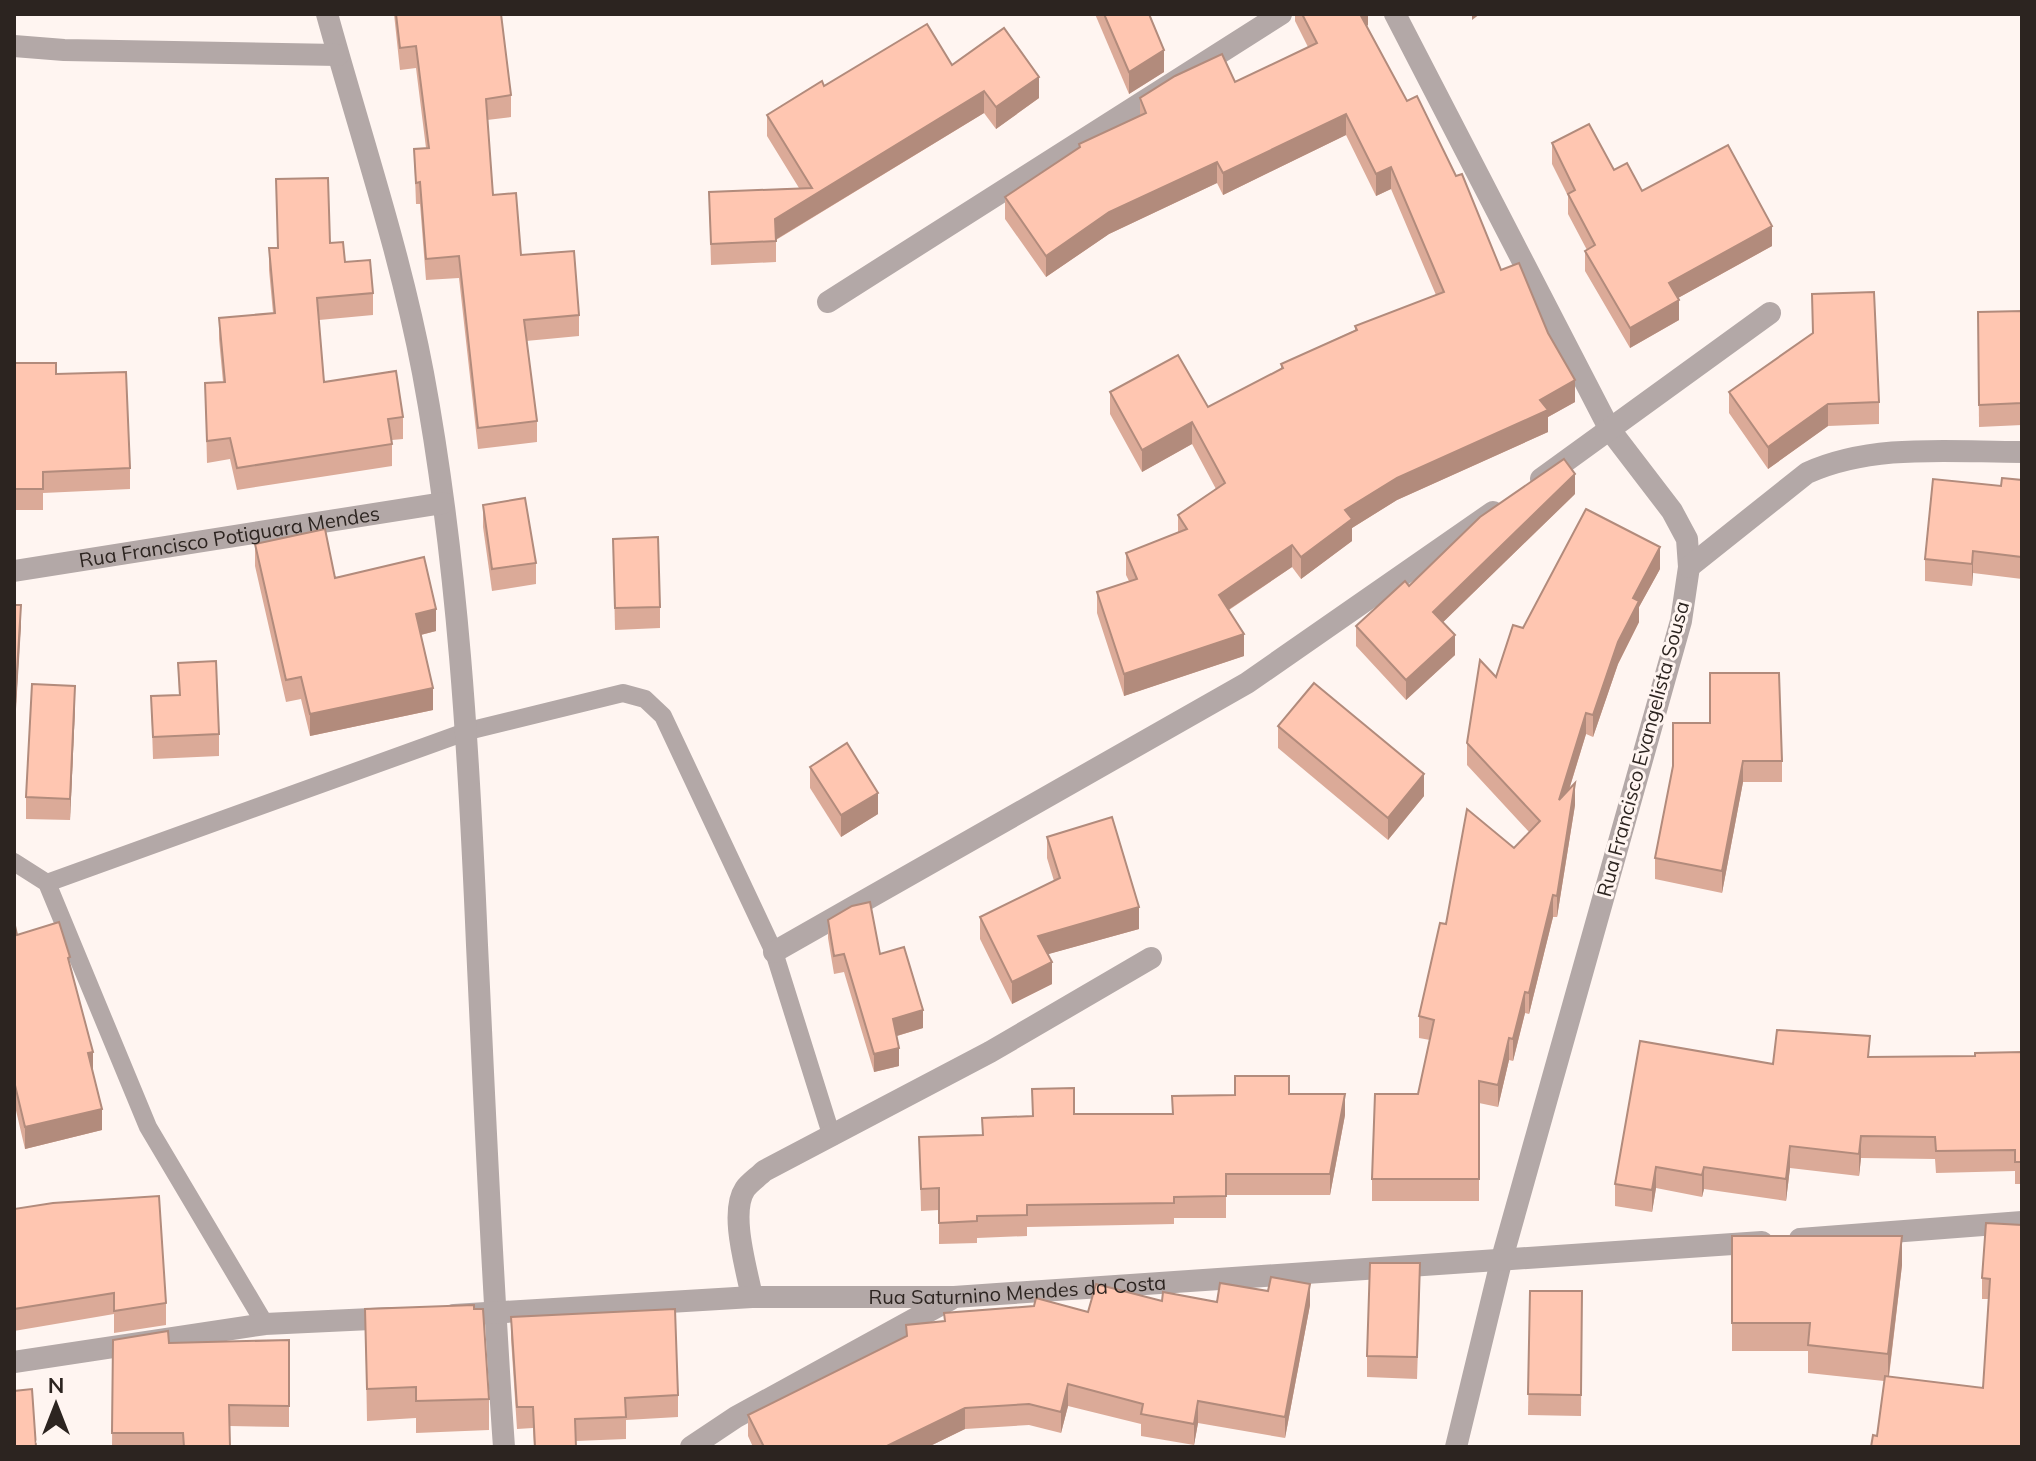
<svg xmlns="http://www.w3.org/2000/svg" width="2036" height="1461" font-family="Mulish,sans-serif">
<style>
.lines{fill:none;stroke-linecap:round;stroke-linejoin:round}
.service{stroke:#b3a8a7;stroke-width:18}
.minor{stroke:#b3a8a7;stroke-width:22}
.wall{fill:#dbaa98}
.shaded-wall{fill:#b28b7c}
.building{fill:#ffc6b1;stroke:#b28b7c;stroke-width:2}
.labels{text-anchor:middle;stroke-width:6;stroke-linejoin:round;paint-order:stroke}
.street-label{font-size:20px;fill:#2c2420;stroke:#fff5f1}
</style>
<rect width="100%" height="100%" fill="#fff5f1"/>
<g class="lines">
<g class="service">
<path d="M14,862l33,21 101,244 117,197"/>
<path d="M47,883l421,-152 155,-38 22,6 18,17 111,236 58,185"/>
</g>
<g class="minor">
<path d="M327,14c33,120 73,237 96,359 35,188 46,381 54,572 8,167 15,335 27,502"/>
<path d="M1395,14l215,416 62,81 15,28 2,28 -8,54 -180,641 -45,185"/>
<path d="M14,46l50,4 274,5"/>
<path d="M828,302l453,-288"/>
<path d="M1541,479l229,-166"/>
<path d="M1689,567l118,-94c66,-30 144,-21 215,-21"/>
<path id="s1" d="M14,571l429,-68"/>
<path d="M774,952l473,-269 246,-171"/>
<path d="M1800,1239l222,-17"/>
<path d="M752,1297c-5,-27 -23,-84 -7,-108 4,-6 13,-12 19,-18l226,-119 161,-94"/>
<path id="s2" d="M454,1315l298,-18h202l808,-55"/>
<path d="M14,1362l251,-38 127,-6"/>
<path d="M691,1447l45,-30 215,-118"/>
</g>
</g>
<g class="wall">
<path d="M394,14h107l10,81v22l-24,3 6,75 28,60 58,60v21l-53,5 11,80v21l-59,7 -19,-171 -33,2 -6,-76h-4l-2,-55 12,-1 -10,-80 -16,2z"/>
<path d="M1095,14h54l15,58 -35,22z"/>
<path d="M1295,14h73v11l-1,1 40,75 168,301 -27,15v15l-151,68 -45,28v13l-51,38 -9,-12 -63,43 15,46 -120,40 -27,-83v-21l32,-11 -3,-6v-22l52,-21v-17l38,-26 -24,-45 -50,28 -32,-58v-22l98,15 73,-38v-5l74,-34v-4l81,-31 -45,-106 -15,7 -30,-61 -123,60 -6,-12 -108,51 -63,43 -41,-58v-22l74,-49v-4l61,-28v-18l95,-16 73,-35 -13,-26z"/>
<path d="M952,65l87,33 -43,31 -12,-16 -208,127v22l-65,3 -2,-73 90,-4 -32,-52v-21l57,-29z"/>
<path d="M1552,143l62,27 28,21 130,55 -94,52 1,22 -49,28 -45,-77v-20l2,-1 -19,-36v-18l-16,-32z"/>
<path d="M330,243l15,19 28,31v22l-54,5 5,62 79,35v22l-11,1v26l-155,24 -7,-31 -23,4 -2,-80 18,-1 -4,-43v-21l54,-5 -4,-43v-22z"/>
<path d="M1812,294l67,108v22l-51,2 -60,43 -39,-56v-21l83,-58z"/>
<path d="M2022,311v114l-43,2 -1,-115z"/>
<path d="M14,363l42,11 74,94v21l-87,4v17h-29z"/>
<path d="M2022,480v99l-49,-6 -1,13 -47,-5v-22l76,-73z"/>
<path d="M1575,494l-132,128 12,33 -49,45 -50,-54v-20l53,-40z"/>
<path d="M483,505l53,58v21l-44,7 -9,-64z"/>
<path d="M613,539l47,68v21l-45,2z"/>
<path d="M255,544l80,34 101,53 -15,4 12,75 -123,26 -9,-37 -15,3 -31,-136z"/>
<path d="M1660,569l-21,38v15l-21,42 -25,73 -7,-3 -17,56 6,15 -18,112h-4l-24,97 -4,-1 -12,48 -4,-1 -11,47 -19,-4v98h-107v-22l46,-85 12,-54 -11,-2v-22l27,-92 83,-92 -62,-67v-22l29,-66 27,-49z"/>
<path d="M178,663l41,71v22l-66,3 -2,-63 28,-1z"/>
<path d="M75,708l-5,112 -44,-1v-22z"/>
<path d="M1710,723l72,38v21h-39l-21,111 -67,-14v-21z"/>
<path d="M1278,726l146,70 -36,44 -110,-92z"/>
<path d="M810,767l68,47 -37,23 -31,-49z"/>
<path d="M1047,837l92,92 -91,25 4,30 -40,20 -32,-65v-22l74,-36 -7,-23z"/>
<path d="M828,920l52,34 43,74 -26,8 2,30 -25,6 -30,-100 -10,2 -6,-36z"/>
<path d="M14,921l3,14 53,34 23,104 9,57 -77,19 -11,-47z"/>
<path d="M2022,1052v132h-7v-13l-79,2 -1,-14 -74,-1 -2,18 -69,-8 -4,33 -82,-12 -2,8 -46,-9 -4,24 -37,-6v-22l158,-120 97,-7 105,-1z"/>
<path d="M1289,1094l56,21 -15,80h-104v23h-52v6l-147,3v9l-50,2v5l-38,1v-34l-18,1 -2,-74 63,-2 92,-21h98v-18z"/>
<path d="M14,1209l152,94v22l-52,8v-19l-100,17z"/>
<path d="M1986,1223l36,224 -145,-11 7,-55 -76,-8v-22h-76v-115l170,29 -13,112 94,11 6,-89h-7v-21z"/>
<path d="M1420,1285l-3,94 -50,-2v-21z"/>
<path d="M1530,1291h52l-1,125 -53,-1z"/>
<path d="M1162,1301l55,1 93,3 -25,133 -87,-15 -4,22 -53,-9v-12l-73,-18 -7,27 -32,-8 -64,4 -37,18h-175l-5,-11v-21l158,-79v-11l38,-4v-8l144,-1z"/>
<path d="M365,1309l124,90v31l-73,3v-15l-49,3z"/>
<path d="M511,1317l167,78v22l-52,3v19l-50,2v6h-42l-1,-19 -16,1 -6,-90z"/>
<path d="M113,1340l56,3 120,-3v87l-59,-1v21h-118z"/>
</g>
<g class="shaded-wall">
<path d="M1357,14h11v11l-11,5z"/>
<path d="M1472,14h8l-8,6z"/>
<path d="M1164,50v22l-35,22v-22z"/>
<path d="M1039,77v21l-43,31v-22z"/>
<path d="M984,91v22l-209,127v-21z"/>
<path d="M1346,114v21l-123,60v-22z"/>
<path d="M1217,162v21l-108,51 -63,43v-21l63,-44z"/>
<path d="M1391,167v22l-15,7v-22z"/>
<path d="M1772,226v20l-103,57v-20z"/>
<path d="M1679,300v20l-49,28v-20z"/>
<path d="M1575,380v22l-27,15v15l-151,68 -45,28v13l-51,38v-22l44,-47 52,-32z"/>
<path d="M1828,404v22l-60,43v-22z"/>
<path d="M1192,422v22l-50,28v-22z"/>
<path d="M1575,474v20l-142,138v-20z"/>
<path d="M1292,545v22l-73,49v-21z"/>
<path d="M1660,547v22l-21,38v15l-21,42 -25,73v-22l40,-117z"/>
<path d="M1973,551v22l-1,13v-22z"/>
<path d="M21,605v22l-6,98v-21z"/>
<path d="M436,609v22l-20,5v-22z"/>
<path d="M1244,634v22l-120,40v-22z"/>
<path d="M1455,635v20l-49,45v-20z"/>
<path d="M75,686v22l-5,112v-21z"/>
<path d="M433,688v22l-123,26v-22z"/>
<path d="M1586,713v21l-27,88v-22z"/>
<path d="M1743,761v21l-21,111v-22z"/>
<path d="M1424,774v22l-36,44v-22z"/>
<path d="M1575,783v22l-18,112v-21z"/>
<path d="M878,793v21l-37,23v-22z"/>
<path d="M1553,895v22l-24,97v-21z"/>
<path d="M1139,907v22l-101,28v-21z"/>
<path d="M1052,962v22l-40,20v-22z"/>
<path d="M1525,992v21l-12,48v-22z"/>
<path d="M923,1010v18l-30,9v-18z"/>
<path d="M1509,1038v22l-11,47v-22z"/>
<path d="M899,1048v18l-25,6v-18z"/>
<path d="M93,1052v21l-5,-20z"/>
<path d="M1345,1094v21l-15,80v-21z"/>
<path d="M102,1109v21l-77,19v-22z"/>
<path d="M1861,1136v22l-2,18v-22z"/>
<path d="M1790,1146v22l-4,33v-22z"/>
<path d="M1656,1167v21l-4,24v-22z"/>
<path d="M1704,1167v22l-2,8v-22z"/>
<path d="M1902,1236v29l-14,117v-28z"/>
<path d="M1310,1284v21l-25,133v-21z"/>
<path d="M1068,1384v22l-7,27v-21z"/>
<path d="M1198,1401v22l-4,22v-21z"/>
<path d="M965,1408v21l-37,18h-41v-1z"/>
</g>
<g class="building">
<path d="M396,14h105l10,81 -25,4 7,96 23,-2 5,62 53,-4 5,64 -55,5 13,101 -59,7 -19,-172 -33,3 -6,-77 -4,1 -2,-34 15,-1 -13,-102 -16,2z"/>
<path d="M1104,14h45l15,36 -35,22z"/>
<path d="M1302,14h58l47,87 10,-5 39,80 6,-2 39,96 18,-7 29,70 27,47 -35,20 8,10 -151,68 -52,32 7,9 -51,38 -9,-12 -73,50 25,39 -120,40 -27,-82 40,-13 -11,-26 61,-24 -9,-14 47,-32 -33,-61 -50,28 -32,-58 68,-37 30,52 75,-39 -2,-4 76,-34 -2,-4 89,-34 -53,-125 -15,7 -30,-60 -123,59 -6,-11 -108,50 -63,44 -41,-59 75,-50 -1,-3 67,-31 -6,-15 35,-22 47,-22 13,28 82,-39z"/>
<path d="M927,24l25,41 52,-37 35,49 -43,30 -12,-16 -209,128 1,22 -65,3 -2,-52 103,-4 -45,-73 55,-34 2,5z"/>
<path d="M1589,124l25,46 13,-7 15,28 86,-46 44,81 -103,57 10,17 -49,28 -45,-77 10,-6 -27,-51 7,-4 -23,-47z"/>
<path d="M328,178l2,65 13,-1 2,20 25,-2 3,33 -56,5 7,84 72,-11 7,46 -15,2 4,25 -155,24 -7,-30 -23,3 -2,-58 20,-1 -6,-64 56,-5 -6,-65h9l-2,-69z"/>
<path d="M1874,292l5,110 -51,2 -60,43 -39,-55 84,-59 -1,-39z"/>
<path d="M2022,311v92l-43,2 -1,-93z"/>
<path d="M14,363h42v11l70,-2 4,96 -87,4v17h-29z"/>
<path d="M1564,459l11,15 -142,138 22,23 -49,45 -50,-54 49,-45 4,5 71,-69z"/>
<path d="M2002,478l20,2v77l-49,-6 -1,13 -47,-5 8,-80 68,7z"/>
<path d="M525,498l11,65 -44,6 -9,-64z"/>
<path d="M1586,509l74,38 -27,51 6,3 -21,41 -25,73 -7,-2 -27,87 16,-17 -18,113 -4,-1 -24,98 -4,-1 -12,47 -4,-1 -11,47 -19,-4v98h-107l3,-85h43l16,-74 -15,-4 21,-93 6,1 21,-115 47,39 26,-27 -73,-78 13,-83 16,17 17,-52 10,3z"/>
<path d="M325,529l10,49 89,-21 12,52 -20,5 17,74 -123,26 -9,-37 -15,3 -31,-136z"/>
<path d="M658,537l2,70 -45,1 -2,-69z"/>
<path d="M14,605h7l-6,99h-1z"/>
<path d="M216,661l3,73 -66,3 -2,-41 29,-1 -2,-32z"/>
<path d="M1710,673h69l3,88h-39l-21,110 -67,-13 18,-92v-43h37z"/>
<path d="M1314,683l110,91 -36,44 -110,-92z"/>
<path d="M32,684l43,2 -5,113 -44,-2z"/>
<path d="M847,743l31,50 -37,22 -31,-48z"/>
<path d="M1112,817l27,90 -101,29 14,26 -40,20 -32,-65 80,-39 -13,-41z"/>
<path d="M870,902l10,52 24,-7 19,63 -30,9 6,29 -25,6 -30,-100 -10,2 -6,-36 24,-14z"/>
<path d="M14,921l3,14 42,-13 11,35 -2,1 25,94 -5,1 14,56 -77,18 -11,-46z"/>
<path d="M1777,1030l93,6 -2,21 107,-1v-3l47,-1v110h-7v-12l-79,1 -1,-14 -74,-1 -2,18 -69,-8 -4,33 -82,-12 -2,8 -46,-8 -4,23 -37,-6 25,-143 133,23z"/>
<path d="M1235,1076h54v18h56l-15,80h-104v22l-52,1v6l-147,2v10l-50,1v5l-38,2v-35l-18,1 -2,-52 64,-2 -1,-17 51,-2 -1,-27 42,-1v26h99l-1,-18 63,-1z"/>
<path d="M159,1196l7,107 -52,8v-18l-100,16v-100l39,-6z"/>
<path d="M1986,1223l36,2v222h-151l2,-12 4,1 8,-60 98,12 7,-109 -8,-1z"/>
<path d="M1732,1236h170l-14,118 -80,-9 2,-22h-78z"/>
<path d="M1370,1263h50l-3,94 -50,-1z"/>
<path d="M1271,1277l39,7 -25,133 -87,-16 -4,23 -53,-10 2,-10 -75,-20 -7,28 -32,-8 -64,4 -78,38v1h-123l-16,-32 159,-79 -1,-11 39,-4 -1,-8 90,-7 2,-8 52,14 8,-28 66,17 1,-9 54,10 3,-19 48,8z"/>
<path d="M1530,1291h52l-1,104 -53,-1z"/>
<path d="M474,1305v4h9l6,90 -73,2v-14l-49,2 -2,-80z"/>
<path d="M675,1309l3,86 -53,3 1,19 -51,2 1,28h-41l-2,-40h-16l-6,-90z"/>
<path d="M168,1331l1,12 120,-3v66l-60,-1 1,41 -46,1 -1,-14h-71l1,-93z"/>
<path d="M32,1389l4,58h-22v-56z"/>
</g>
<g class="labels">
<g class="street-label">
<text dy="7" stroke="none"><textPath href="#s1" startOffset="218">Rua Francisco Potiguara Mendes</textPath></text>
<text transform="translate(1643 749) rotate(-75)" y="7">Rua Francisco Evangelista Sousa</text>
<text dy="7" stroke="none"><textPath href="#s2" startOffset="564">Rua Saturnino Mendes da Costa</textPath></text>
</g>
</g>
<rect width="2036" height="1461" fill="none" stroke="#2c2420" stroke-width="32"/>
<g transform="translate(56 1405)" stroke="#fff5f1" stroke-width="6" paint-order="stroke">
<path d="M0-6L14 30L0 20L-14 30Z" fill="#2c2420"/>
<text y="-12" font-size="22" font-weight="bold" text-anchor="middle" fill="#2c2420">N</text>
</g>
</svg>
